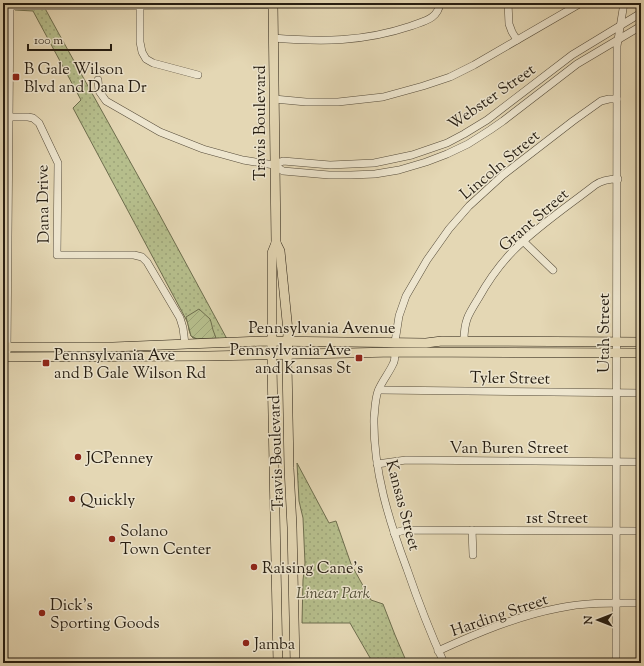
<svg xmlns="http://www.w3.org/2000/svg" width="644" height="666" font-family="'Sorts Mill Goudy',serif">
<style>
.park{fill:url(#park-dots);stroke:#6e6e4e}
.garden{fill:url(#garden-furrows);stroke:#6e6e4e}
.lines{fill:none;stroke-linecap:round;stroke-linejoin:round}
.minor-casing{stroke:#564c3a;stroke-width:8}
.major-casing{stroke:#261d11;stroke-width:10}
.minor{stroke:#ede5ce;stroke-width:7}
.major{stroke:#e4d7b4;stroke-width:9}
.poi-dot{fill:#8f2418;stroke:#ede5ce;stroke-width:1.5}
.labels{text-anchor:middle;stroke-width:3;stroke-linejoin:round;paint-order:stroke}
.poi-label{font-size:16px;fill:#261d11;stroke:#ede5ce;text-anchor:start}
.street-label{font-size:16px;fill:#261d11;stroke:#ede5ce}
.park-label{font-size:16px;font-style:italic;fill:#514d36;stroke:#ede5ce}
</style>
<defs>
<pattern id="park-dots" width="8" height="8" patternUnits="userSpaceOnUse"><rect width="8" height="8" fill="#b6be8c"/><path d="M2 2h.1M6 6h.1" fill="none" stroke="#9ca378" stroke-width="1.8" stroke-linecap="round"/></pattern>
<pattern id="garden-furrows" width="10" height="10" patternUnits="userSpaceOnUse"><rect width="10" height="10" fill="#b6be8c"/><path d="M-1 1l2-2M0 10L10 0M9 11l2-2" fill="none" stroke="#9ca378"/></pattern>
</defs>
<rect width="100%" height="100%" fill="#e4d7b4"/>
<filter id="stains"><feTurbulence type="fractalNoise" baseFrequency=".005" numOctaves="4"/><feColorMatrix values="0 0 0 0 .2 0 0 0 0 .09 0 0 0 0 .02 0 0 0 .5 -.17"/></filter>
<radialGradient id="worn" r=".72"><stop offset=".6" stop-color="#630" stop-opacity="0"/><stop offset="1" stop-color="#630" stop-opacity=".3"/></radialGradient>
<g class="park">
<path d="M11,3h31l17,31 98,176 70,129 -9,1 -25,-2 -2,-2 -2,-6 -1,-7 -115,-215 8,-8 -48,-89 -18,-1z"/>
<path d="M297,463l32,60 7,-2 15,43 20,36 12,4 12,31 12,28h-34l-23,-40h-48l1,-43 2,-17 -2,-45 -4,-17z"/>
</g>
<path class="garden" d="M199,309l11,10 1,3 2,8 3,8 -19,1 -6,-3 -5,-19z"/>
<g class="lines">
<defs>
<g id="minor">
<path d="M508,3l1,21 3,8 5,8"/>
<path d="M140,5v37l2,10 4,7 7,4 45,12"/>
<path d="M3,6l270,-1"/>
<path d="M273,38c49,4 90,4 138,-12 13,-5 27,-7 29,-23"/>
<path d="M98,80l1,11 7,10 54,31 43,17 40,11 31,5 9,6 46,4h22l24,-1 24,-4 27,-8 21,-8 21,-10 22,-14 13,-9 74,-57 64,-38"/>
<path d="M274,99l32,3h32l45,-5 40,-11 27,-9 24,-12 107,-62"/>
<path d="M10,117h18l5,1 6,5 19,40 -1,92h77l8,2 5,5 33,56 3,10 2,16"/>
<path d="M274,165l9,-4 47,4 44,-2 38,-8 35,-12 17,-9 23,-14 85,-65 69,-42"/>
<path d="M523,241l30,29"/>
<path d="M464,341c0,-20 4,-26 14,-42 9,-16 23,-36 36,-49 24,-24 54,-44 81,-65 7,-5 14,-6 23,-6"/>
<path d="M395,342l4,-26 7,-20 21,-36 22,-31 20,-23 34,-31 70,-54 28,-20 8,-2h8"/>
<path d="M7,351l3,-345"/>
<path d="M395,352c0,4 0,9 -2,12 -4,9 -11,17 -15,27 -3,8 -3,18 -4,27 -1,52 15,103 33,151 11,32 23,63 37,94"/>
<path d="M379,390l262,3"/>
<path d="M377,464l29,-4 235,2"/>
<path d="M472,530l1,25"/>
<path d="M394,533l11,-3 236,1"/>
<path d="M438,651c39,-18 79,-35 121,-43 27,-6 55,-5 82,-5"/>
<path d="M616,663l1,-617 7,-43"/>
</g>
<g id="major">
<path d="M273,3l3,240 -4,10v112l6,298"/>
<path d="M276,243l4,8 8,80 -1,32 2,105 3,59 3,136"/>
<path d="M3,347h110l151,-6 162,2 16,-2 199,1"/>
<path d="M3,357l205,-1 187,-4 246,1"/>
</g>
</defs>
<use href="#minor" class="minor-casing"/>
<use href="#major" class="major-casing"/>
<use href="#minor" class="minor"/>
<use href="#major" class="major"/>
</g>
<g class="poi-dot">
<rect x="12" y="73" width="8" height="8" rx="2"/>
<rect x="355" y="354" width="8" height="8" rx="2"/>
<rect x="42" y="359" width="8" height="8" rx="2"/>
<circle cx="78" cy="457" r="4"/>
<circle cx="72" cy="499" r="4"/>
<circle cx="112" cy="539" r="4"/>
<circle cx="254" cy="567" r="4"/>
<circle cx="42" cy="613" r="4"/>
<circle cx="246" cy="643" r="4"/>
</g>
<g class="labels">
<g class="poi-label">
<text x="24" y="74">B Gale Wilson<tspan x="24" dy="18">Blvd and Dana Dr</tspan></text>
<text x="351" y="355" text-anchor="end">Pennsylvania Ave<tspan x="351" dy="18">and Kansas St</tspan></text>
<text x="54" y="360">Pennsylvania Ave<tspan x="54" dy="18">and B Gale Wilson Rd</tspan></text>
<text x="86" y="463">JCPenney</text>
<text x="80" y="505">Quickly</text>
<text x="120" y="536">Solano<tspan x="120" dy="18">Town Center</tspan></text>
<text x="262" y="573">Raising Cane's</text>
<text x="50" y="610">Dick's<tspan x="50" dy="18">Sporting Goods</tspan></text>
<text x="254" y="649">Jamba</text>
</g>
<g class="street-label">
<text transform="translate(491 96) rotate(-35)" y="6">Webster Street</text>
<text transform="translate(259 123) rotate(-90)" y="6">Travis Boulevard</text>
<text transform="translate(499 164) rotate(-40)" y="6">Lincoln Street</text>
<text transform="translate(42 204) rotate(-91)" y="6">Dana Drive</text>
<text transform="translate(533 219) rotate(-41)" y="6">Grant Street</text>
<text x="322" y="333">Pennsylvania Avenue</text>
<text transform="translate(603 333) rotate(-90)" y="6">Utah Street</text>
<text transform="translate(510 377) rotate(1)" y="6">Tyler Street</text>
<text x="509" y="453">Van Buren Street</text>
<text transform="translate(275 453) rotate(-92)" y="6">Travis Boulevard</text>
<text transform="translate(404 505) rotate(75)" y="6">Kansas Street</text>
<text x="557" y="523">1st Street</text>
<text transform="translate(499 614) rotate(-19)" y="6">Harding Street</text>
</g>
<g class="park-label">
<text x="333" y="598">Linear Park</text>
</g>
</g>
<rect width="644" height="666" fill="none" stroke="#e4d7b4" stroke-width="16"/>
<rect x="4" y="4" width="636" height="658" fill="none" stroke="#261d11" stroke-width="2"/>
<rect x="8" y="8" width="628" height="650" fill="none" stroke="#261d11"/>
<g transform="translate(598 620) rotate(270)" stroke="#ede5ce" stroke-width="3" paint-order="stroke">
<path d="M0-3L7 15L0 10L-7 15Z" fill="#261d11"/>
<text y="-6" font-size="11" font-weight="bold" text-anchor="middle" fill="#261d11">N</text>
</g>
<path d="M28 44v6h83v-6" fill="none" stroke="#261d11" stroke-width="2"/>
<text x="34" y="44" font-size="12" fill="#261d11" stroke="#ede5ce" stroke-width="3" paint-order="stroke">100 m</text>
<rect width="100%" height="100%" filter="url(#stains)"/>
<rect width="100%" height="100%" fill="url(#worn)"/>
</svg>
